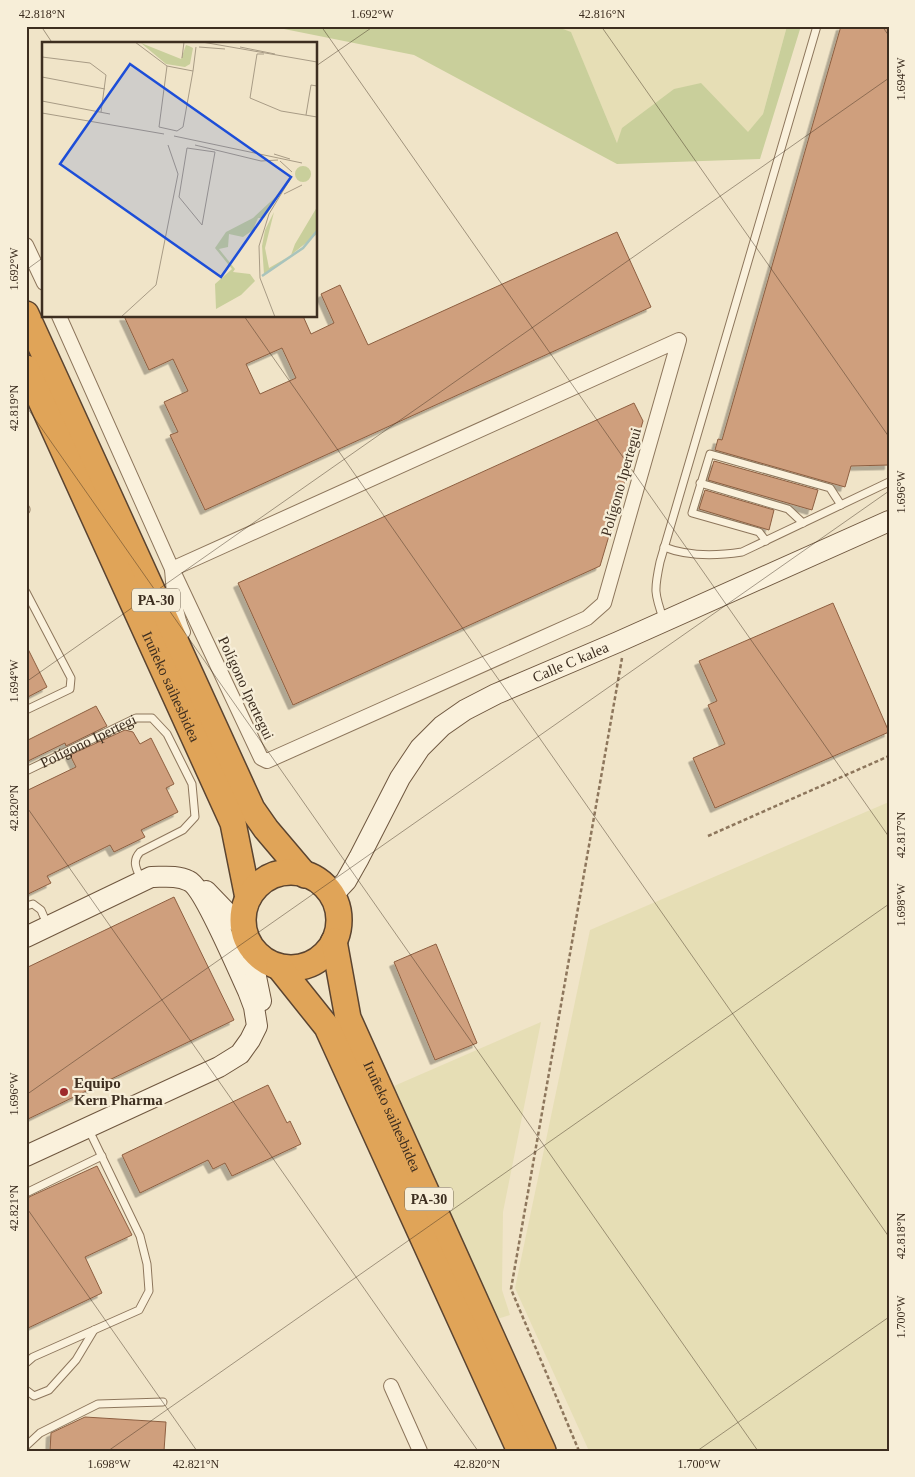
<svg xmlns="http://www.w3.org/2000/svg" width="915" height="1477" font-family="Georgia,serif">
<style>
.farmland{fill:#e6deb5}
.green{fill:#c9cf9b}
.building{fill:#cf9f7d;stroke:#8d5f41;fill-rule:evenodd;filter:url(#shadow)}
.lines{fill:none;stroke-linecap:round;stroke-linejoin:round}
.lane-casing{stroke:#8d765c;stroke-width:9}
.street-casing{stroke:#8d765c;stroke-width:16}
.secondary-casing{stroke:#6f573f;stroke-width:22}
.highway-casing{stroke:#5b4430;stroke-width:28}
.path{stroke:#8d765c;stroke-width:2.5;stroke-dasharray:4 2.5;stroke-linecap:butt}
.lane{stroke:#faf1dc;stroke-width:7}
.street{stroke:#faf1dc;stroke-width:14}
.secondary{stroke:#faf1dc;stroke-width:20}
.highway{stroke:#e0a458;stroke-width:25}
.ticks{fill:none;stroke:#3d2e20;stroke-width:1;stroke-opacity:0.45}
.poi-dot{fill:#9e2a2b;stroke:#f7eed8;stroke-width:2}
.labels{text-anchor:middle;stroke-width:4.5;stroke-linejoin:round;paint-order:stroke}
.shield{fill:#f7eed8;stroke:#756857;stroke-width:1}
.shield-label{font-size:14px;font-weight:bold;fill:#3d2e20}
.street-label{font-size:15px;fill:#3d2e20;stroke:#f7eed8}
.poi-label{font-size:15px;font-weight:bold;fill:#3d2e20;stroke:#f7eed8;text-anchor:start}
.inset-river{fill:none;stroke:#a9c4bc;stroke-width:2.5}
.inset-road{fill:none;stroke:#a89b85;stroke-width:1}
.view{fill:#1d4ed8;fill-opacity:0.15;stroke:#1d4ed8;stroke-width:2.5}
.inset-edge{fill:none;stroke:#3d2e20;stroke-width:2.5}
.neatline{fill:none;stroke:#3d2e20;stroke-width:2}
.ticks-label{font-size:12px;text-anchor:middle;fill:#3d2e20}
</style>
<defs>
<filter id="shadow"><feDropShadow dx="-4.5" dy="4.5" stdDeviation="0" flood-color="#0004"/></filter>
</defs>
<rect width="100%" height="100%" fill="#f0e4c8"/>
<g class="farmland">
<path d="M555,26h232l-24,88 -15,19 -131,10 -46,-110z"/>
<path d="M889,802v649h-300l-74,-163 75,-358z"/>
<path d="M541,1022l-38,190 -1,78 8,25 -13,4 -103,-233z"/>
</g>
<path class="green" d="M269,26h286l16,6 46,111 5,-15 52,-39 27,-6 47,49 15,-18 24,-88h14l-41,133 -143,5 -203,-109z"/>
<g class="building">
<path d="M841,26h48v439l-38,1 -6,21 -130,-37 3,-11 4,1z"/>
<path d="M617,232l34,75 -446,203 -35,-75 8,-3 -14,-30 24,-11 -15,-32 -24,11 -25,-54h179l8,18 23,-11 -13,-29 19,-9 28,60zM282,348l14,30 -36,16 -14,-30z"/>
<path d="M634,403l9,18 -43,145 -307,139 -55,-122z"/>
<path d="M714,461l104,29 -6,20 -104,-30z"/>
<path d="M705,490l69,20 -5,20 -70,-21z"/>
<path d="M833,603l56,129 -174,76 -22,-50 32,-14 -17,-39 9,-4 -18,-40z"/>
<path d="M26,645l21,42 -21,11z"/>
<path d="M96,706l11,20 -41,20 -1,-3 -39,19v-21z"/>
<path d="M125,730l8,2 7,12 11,-6 23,46 -8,4 12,24 -37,18 4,7 -31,15 -4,-7 -63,31 4,7 -25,12v-104l50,-24 -6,-12z"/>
<path d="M174,897l60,123 -208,100v-152z"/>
<path d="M436,944l41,99 -42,17 -41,-98z"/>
<path d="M268,1085l19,38 3,-2 11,23 -69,32 -7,-13 -12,6 -5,-9 -68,33 -18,-38z"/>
<path d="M97,1166l35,69 -47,22 17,36 -76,36v-126l3,-6z"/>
<path d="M85,1417l81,5 -2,29h-114l1,-18z"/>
</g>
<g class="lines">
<defs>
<g id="lane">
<path d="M700,483l88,26 15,14"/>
<path d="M26,509v1"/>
<path d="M766,541l-7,-9 -67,-19 18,-59 120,34 11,17"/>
<path d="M664,547c25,10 52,9 78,5l147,-70"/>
<path d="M26,592l45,86 -1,11 -44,21"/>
<path d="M664,621c-10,-28 -10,-31 -4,-59l157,-536"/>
<path id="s1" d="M26,771l110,-53h16l15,16 25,50 3,33 -12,13 -43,22c-9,10 -3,18 2,29"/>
<path d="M26,906l7,-2 8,6 6,14"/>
<path d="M26,1193l76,-37"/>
<path d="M26,1363l7,-6 106,-47 10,-19 -2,-27 -7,-28 -52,-108"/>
<path d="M26,1390l8,6 15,-6 27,-30 18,-30"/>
<path d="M26,1446l14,-13 58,-29 65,-2"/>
</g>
<g id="street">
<path d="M26,245l18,38"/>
<path d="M59,316l113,253c2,22 2,43 11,63"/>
<path d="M679,340l-75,263 -17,15 -320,143 -6,-3 -89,-189z"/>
<path d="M391,1386l29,65"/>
</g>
<g id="secondary">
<path d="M206,891l26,27 11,7"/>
<path id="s2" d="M332,896l14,-15 13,-23 41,-80 20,-30 22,-22 23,-16 31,-16 122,-52 271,-121"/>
<path d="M26,937l125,-60c13,0 26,-2 38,4 15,7 50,91 59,110l6,16 3,19 -7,14 -10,14 -21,13 -193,89"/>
<path d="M254,951v16l7,34"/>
</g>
<g id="highway">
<path d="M26,314l226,495 14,20 39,46"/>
<path id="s3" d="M26,368l207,455 15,75"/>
<circle cx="291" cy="920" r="48"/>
<path id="s4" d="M334,941l14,77 195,433"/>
<path d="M279,967l48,60 193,424"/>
</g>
</defs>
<use href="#lane" class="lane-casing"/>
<use href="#street" class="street-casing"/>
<use href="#secondary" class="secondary-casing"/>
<use href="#highway" class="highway-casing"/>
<g class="path">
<path d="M708,836l181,-80"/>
<path d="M579,1451l-68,-162 111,-631"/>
</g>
<use href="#lane" class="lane"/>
<use href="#street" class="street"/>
<use href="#secondary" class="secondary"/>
<use href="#highway" class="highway"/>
</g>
<path class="ticks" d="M41,26l12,18M321,26l568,811M601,26l288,411M882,26l7,10M316,66l58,-40M26,270l18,-13M244,316l645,921M26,406l732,1045M26,682l863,-604M26,806l452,645M26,1095l863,-604M26,1207l171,244M108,1451l781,-547M697,1451l192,-134"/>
<circle class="poi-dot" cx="64" cy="1092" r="5"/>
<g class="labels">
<g class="shield">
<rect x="132" y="588.5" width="48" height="23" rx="4"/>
<rect x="405" y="1187.5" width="48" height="23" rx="4"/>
</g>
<g class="shield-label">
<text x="156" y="605">PA-30</text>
<text x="429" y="1204">PA-30</text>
</g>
<g class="street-label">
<text transform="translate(621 482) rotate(-74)" y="5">Polígono Ipertegui</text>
<text dy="5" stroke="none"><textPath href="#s2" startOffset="348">Calle C kalea</textPath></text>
<text dy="5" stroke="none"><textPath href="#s3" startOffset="350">Iruñeko saihesbidea</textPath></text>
<text transform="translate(246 688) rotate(65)" y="5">Polígono Ipertegui</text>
<text dy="5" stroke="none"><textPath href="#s1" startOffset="69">Polígono Ipertegi</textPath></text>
<text dy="5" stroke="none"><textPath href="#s4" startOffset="186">Iruñeko saihesbidea</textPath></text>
</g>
<g class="poi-label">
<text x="74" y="1088">Equipo<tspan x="74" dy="17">Kern Pharma</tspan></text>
</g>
</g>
<g transform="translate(42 42)">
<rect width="275" height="275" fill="#f0e4c8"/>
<path d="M99,1l40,16 5,-14 3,1 4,2 -3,16 -5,3 -19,-3zM253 132a8 8 0 1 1 16 0a8 8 0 1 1-16 0ZM242,147l-20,29h-6l-5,12 -10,7 -14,-3 -1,13 -9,2 16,20 -2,3 17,2 5,7 -14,14 -25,14 -1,-25 17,-15 -17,-21 11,-16 27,-14zM275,165v27l-26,21 4,-11zM232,170l-9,36 4,20 19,-11 -24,17 -2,-28 3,-16z" fill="#c9cf9b"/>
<path class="inset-river" d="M220,234l41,-28 14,-17"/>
<path class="inset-road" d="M93,0l32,24M160,0l115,20M157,5l26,2M198,5l35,7M222,12h-7l-7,44 31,13 36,6M0,15l48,6 16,12 -5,37M140,16l2,-16M151,29l-26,-5 -8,61 18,4 6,-4 10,-56 3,-24M0,35l63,12M0,59l68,13M0,71l122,21M264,73l5,-30 6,1M132,94l128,27M153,103l66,16 17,-1M145,106l28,4 -13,73 -23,-28zM232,112l16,5M238,119l12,11M242,152l18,-9M79,275l35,-32 22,-111 -10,-29M233,275l-15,-39 -1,-32 10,-32 23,-38"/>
<path class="view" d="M88,22l161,113 -70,100 -161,-113z"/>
<rect width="275" height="275" class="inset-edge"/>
</g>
<rect width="915" height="1477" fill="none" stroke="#f7eed8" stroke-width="55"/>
<rect x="28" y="28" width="860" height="1422" class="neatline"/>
<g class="ticks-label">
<text x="42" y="18">42.818°N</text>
<text x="372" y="18">1.692°W</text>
<text x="602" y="18">42.816°N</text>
<text transform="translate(901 79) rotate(-90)" y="4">1.694°W</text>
<text transform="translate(14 269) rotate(-90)" y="4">1.692°W</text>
<text transform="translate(14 408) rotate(-90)" y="4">42.819°N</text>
<text transform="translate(901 492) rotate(-90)" y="4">1.696°W</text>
<text transform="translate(14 681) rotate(-90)" y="4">1.694°W</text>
<text transform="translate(14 808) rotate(-90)" y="4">42.820°N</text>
<text transform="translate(901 835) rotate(-90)" y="4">42.817°N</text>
<text transform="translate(901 905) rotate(-90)" y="4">1.698°W</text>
<text transform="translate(14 1094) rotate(-90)" y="4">1.696°W</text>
<text transform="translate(14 1208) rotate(-90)" y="4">42.821°N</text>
<text transform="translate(901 1236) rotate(-90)" y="4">42.818°N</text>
<text transform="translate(901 1317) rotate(-90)" y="4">1.700°W</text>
<text x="109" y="1468">1.698°W</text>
<text x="196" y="1468">42.821°N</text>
<text x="477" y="1468">42.820°N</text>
<text x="699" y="1468">1.700°W</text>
</g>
</svg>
